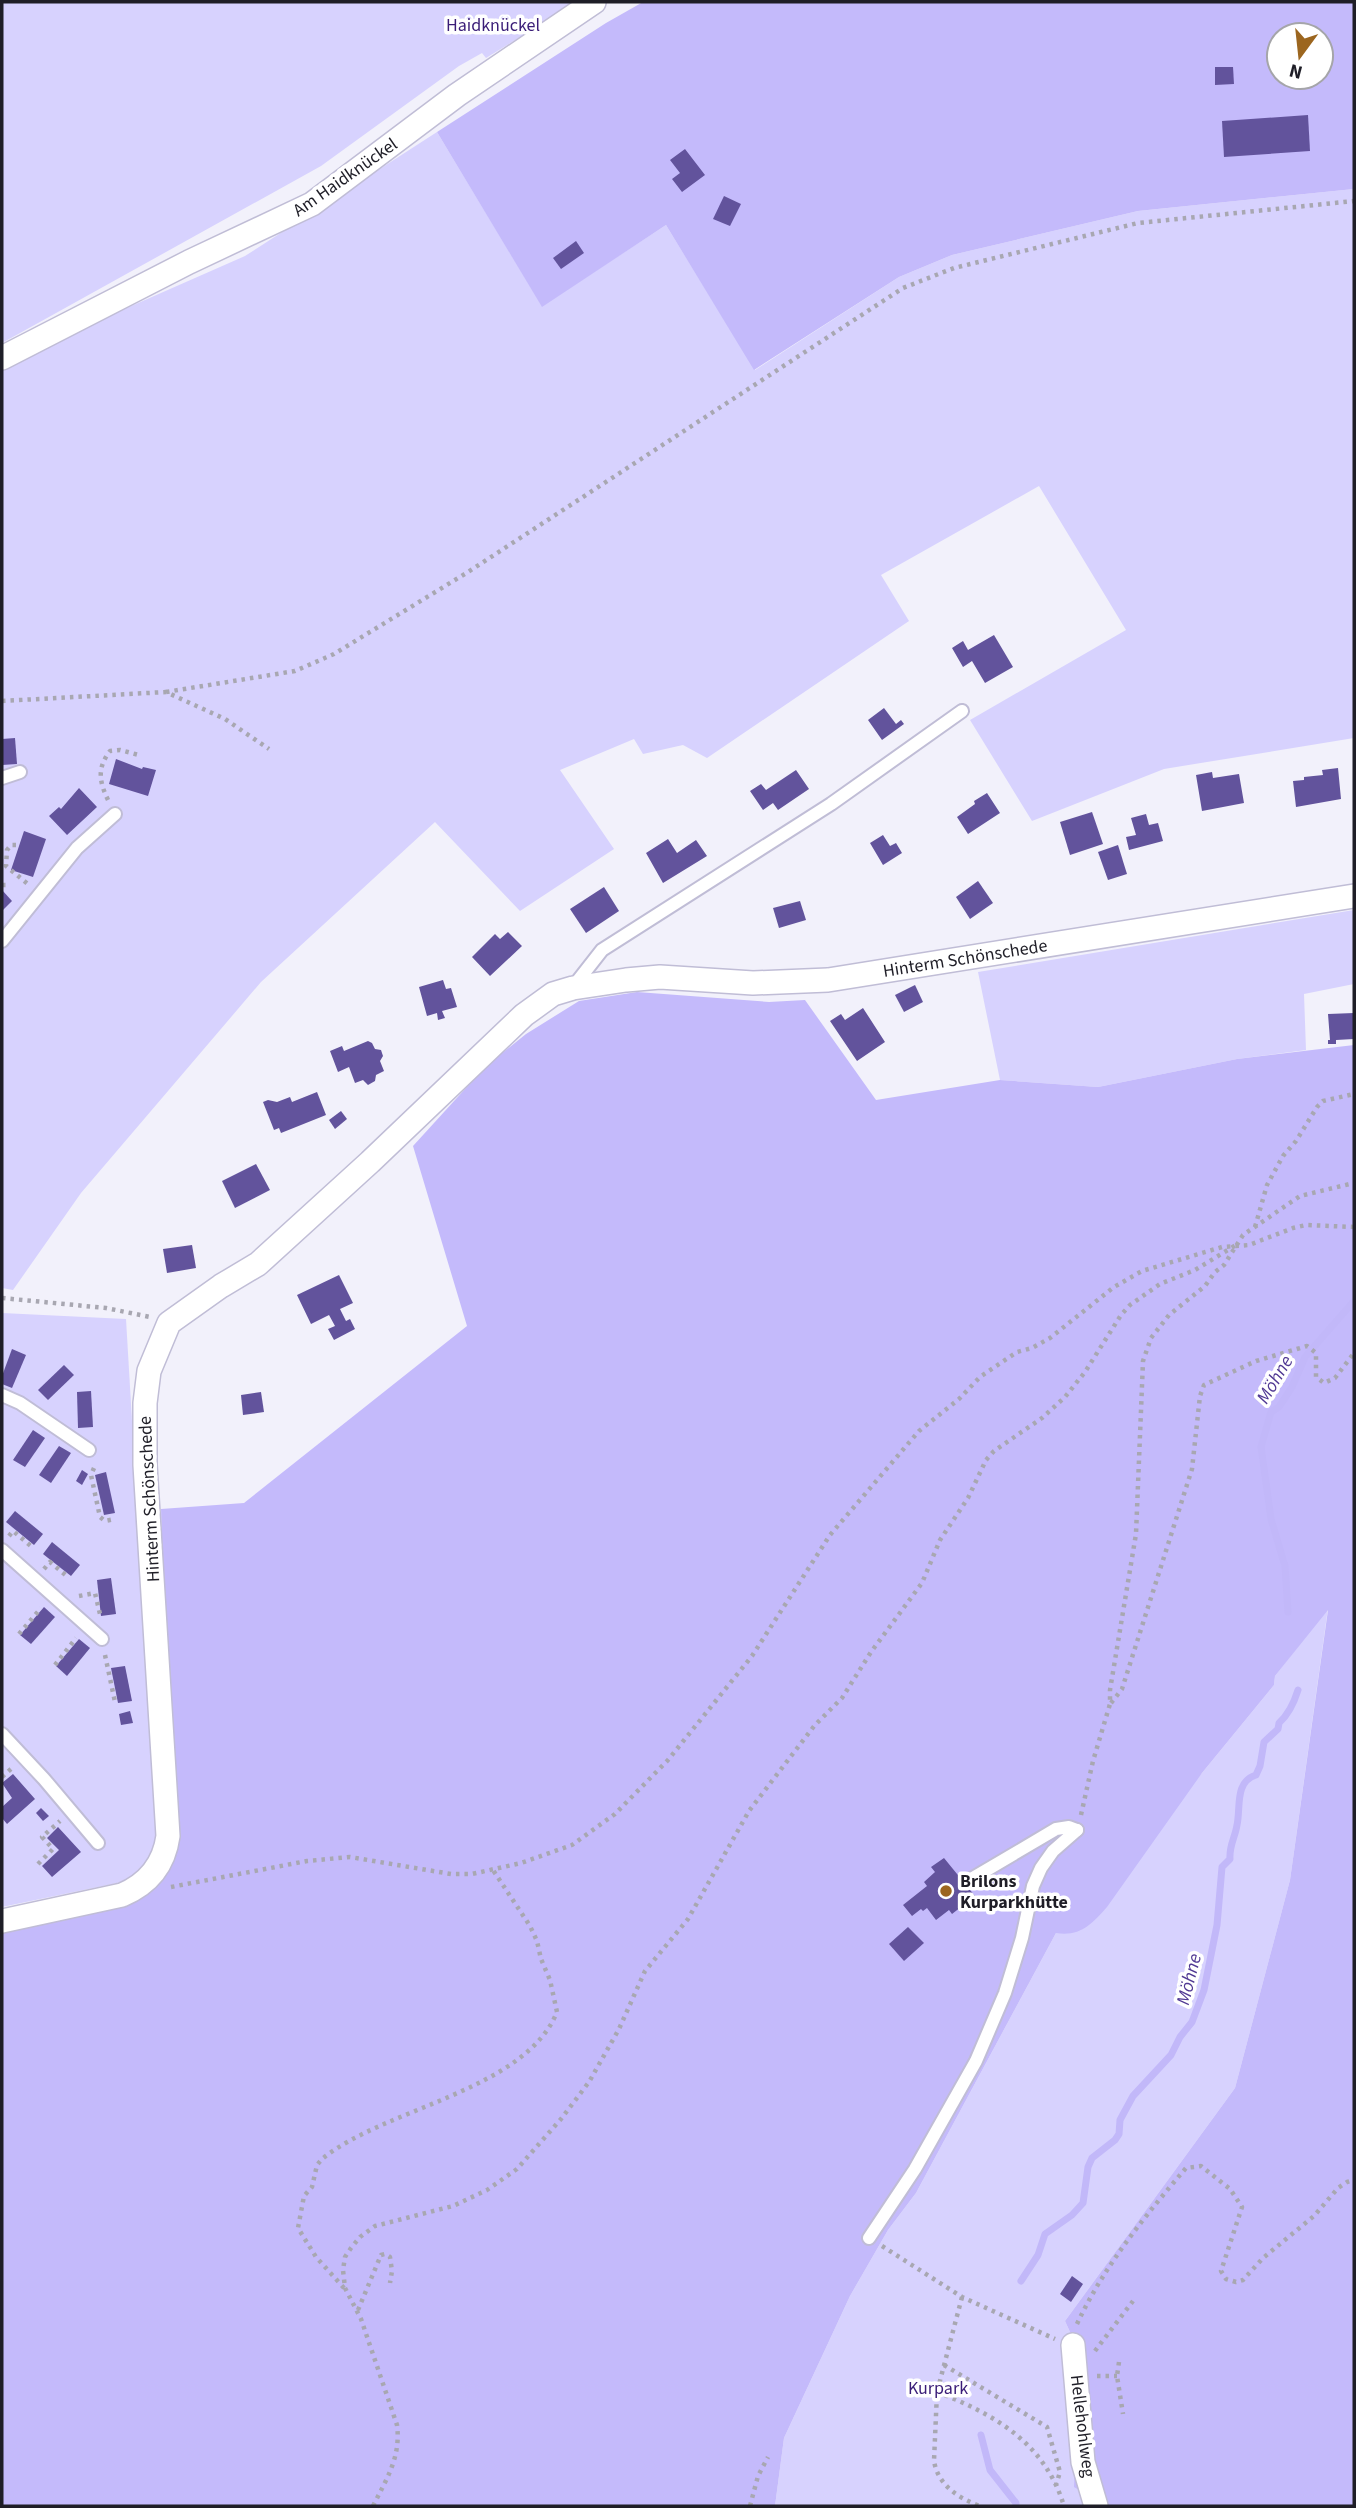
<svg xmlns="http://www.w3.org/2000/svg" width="1356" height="2508" font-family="'Source Sans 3',sans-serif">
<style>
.green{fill:#d7d2fe}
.forest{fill:#c4bafb;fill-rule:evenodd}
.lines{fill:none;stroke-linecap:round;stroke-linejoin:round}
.stream{stroke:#c2b8f9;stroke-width:7}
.building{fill:#62539c}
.lane-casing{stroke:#c0bdd6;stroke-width:16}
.street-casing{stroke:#c0bdd6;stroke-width:26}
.path{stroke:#a8a7b1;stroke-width:4.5;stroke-dasharray:3.5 5;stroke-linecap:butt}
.lane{stroke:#fff;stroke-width:12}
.street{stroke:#fff;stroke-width:23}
.poi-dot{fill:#9c661f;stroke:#fff;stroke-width:2.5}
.labels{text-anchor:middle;stroke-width:7;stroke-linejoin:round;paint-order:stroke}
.park-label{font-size:18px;fill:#3a1d77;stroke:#fff}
.street-label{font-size:18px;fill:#1f1e27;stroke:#fff}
.poi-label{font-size:18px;font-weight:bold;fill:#1f1e27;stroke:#fff;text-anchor:start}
.water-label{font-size:19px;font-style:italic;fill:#503893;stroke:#fff}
</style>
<rect width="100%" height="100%" fill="#f2f1fb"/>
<g class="green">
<path d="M2,2h575l-91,56 -4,-5 -23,13 -138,100 -319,177z"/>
<path d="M437,132l105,174 124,-81 89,145 144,-93 53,-22 186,-44 216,-22v549l-190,31 -132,52 -62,-101 156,-90 -87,-144 -158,89 28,46 -202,137 -24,-13 -40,9 -9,-15 -74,31 54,79 -94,62 -85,-89 -174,160 -180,211 -68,97 -11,-2v-920l68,-35 175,-77z"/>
<path d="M1354,910v74l-50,10 2,56 -69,9 -139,28 -98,-7 -22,-108z"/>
<path d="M2,1313l124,6 31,525 -15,30 -25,9 -115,24z"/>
<path d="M1328,1608l-38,272 -55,208 -170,233 15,33 26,152h-331l9,-68 66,-142 38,-66 28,-37 140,-260 146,-160 72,-88 1,-9z"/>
</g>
<g class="forest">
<path d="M643,2h711v187l-216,22 -186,44 -53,22 -145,93 -88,-145 -124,82 -105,-175 169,-109zM1279,35h42v42h-42z"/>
<path d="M637,992l132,10 36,-2 71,100 124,-20 98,7 139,-28 117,-14v1461h-248l-32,-19 6,-133 -15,-33 170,-233 55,-208 38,-270 -53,66 -1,9 -72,88 -95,134c-15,17 -27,30 -51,26l-140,260 -28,37 -38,66 -66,142 -9,68h-773v-575l160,-56 3,-210 -4,-156 83,-6 223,-177 -54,-180 73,-80 40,-32 53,-33z"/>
</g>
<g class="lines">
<g class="stream">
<path d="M1288,1612l-3,-46 -14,-47 -10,-72 10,-35 8,-5 13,-20 13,-30 49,-56"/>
<path d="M1021,2281l17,-26 7,-21 27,-19 11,-12 5,-36 4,-9 23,-18 4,-6 1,-14 13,-24 38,-41 9,-18 12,-15 12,-32 13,-65 5,-58 8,-8c-1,-14 5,-21 7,-34 4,-17 -3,-43 19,-50l4,-9 4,-24 14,-13 1,-6c10,-9 15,-20 19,-33"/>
<path d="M981,2435l9,35 26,33v3"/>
</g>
</g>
<g class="building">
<path d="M1215,67h18l1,17 -19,1z"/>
<path d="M1308,115l2,36 -86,6 -2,-36z"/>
<path d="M685,149l20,26 -23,17 -10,-13 8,-6 -10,-13z"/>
<path d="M724,196l17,8 -11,22 -17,-7z"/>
<path d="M576,241l8,12 -23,16 -8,-11z"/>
<path d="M994,635l19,32 -28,16 -13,-22 -9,6 -11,-19 11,-7 5,9z"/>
<path d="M884,708l12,16 5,-4 3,4 -22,16 -14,-20z"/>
<path d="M15,738l2,26 -15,1v-26z"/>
<path d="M116,759l26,10 1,-2 13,3 -8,26 -39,-12z"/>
<path d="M1338,768l3,31 -45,8 -3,-26 11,-1v-3l19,-2 -1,-5z"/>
<path d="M796,770l13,19 -31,21 -5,-7 -10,7 -13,-19 11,-7 5,6z"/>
<path d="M1212,772l1,6 26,-4 5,29 -42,8 -6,-36z"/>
<path d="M79,788l18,19 -30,28 -18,-19 10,-9 2,2z"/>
<path d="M987,793l13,20 -32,21 -11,-17 18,-13 -1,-3z"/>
<path d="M1092,812l11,32 -33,11 -10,-33z"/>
<path d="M1146,814l3,11 9,-2 5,18 -34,9 -3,-13 10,-2 -5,-17z"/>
<path d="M24,831l22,8 -13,38 -22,-7z"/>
<path d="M883,835l7,11 6,-3 6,10 -19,12 -13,-22z"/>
<path d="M668,839l9,14 19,-13 11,16 -44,27 -17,-30z"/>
<path d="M1118,845l9,29 -19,6 -10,-28z"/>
<path d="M978,881l15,22 -23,16 -14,-22z"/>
<path d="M604,887l15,24 -33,22 -16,-24z"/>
<path d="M2,890l10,11 -10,10z"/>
<path d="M800,901l6,19 -27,8 -6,-20z"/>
<path d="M508,932l14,14 -32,30 -18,-19 23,-23 5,5z"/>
<path d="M443,980l3,9 5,-1 6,19 -15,4 3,7 -7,2 -1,-7 -10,3 -8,-29z"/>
<path d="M915,985l8,17 -19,10 -9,-17z"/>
<path d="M863,1008l22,34 -28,19 -27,-40 11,-7 4,6z"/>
<path d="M1354,1013v26l-18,1v4h-8v-4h2l-2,-26z"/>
<path d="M368,1041l4,2 3,6 6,1 2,6 -3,5 4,10 -8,4 -1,6 -7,4 -5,-5 -8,3 -6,-16 -11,5 -8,-21 12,-5 2,5z"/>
<path d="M317,1092l9,23 -45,18 -2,-5 -5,2 -11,-28 5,-2 9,2 13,-5 2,5z"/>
<path d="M341,1111l6,8 -12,10 -6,-9z"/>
<path d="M256,1164l14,26 -35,18 -13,-27z"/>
<path d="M192,1245l4,23 -29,5 -4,-24z"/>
<path d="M339,1275l14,28 -13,6 6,12 4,-2 5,10 -21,11 -6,-11 7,-3 -6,-11 -18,9 -14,-29z"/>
<path d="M12,1349l14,6 -14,33 -10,-4v-8z"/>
<path d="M64,1365l10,10 -26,25 -10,-10z"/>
<path d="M91,1391l2,36 -15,1 -1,-36z"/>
<path d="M261,1392l3,20 -21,3 -2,-20z"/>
<path d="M33,1430l12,8 -20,29 -12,-7z"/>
<path d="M59,1446l12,7 -20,30 -12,-8z"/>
<path d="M82,1470l6,4 -6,11 -6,-4z"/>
<path d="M106,1472l9,41 -11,2 -9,-40z"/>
<path d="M15,1511l28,23 -9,11 -28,-23z"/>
<path d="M52,1542l28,23 -9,11 -28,-22z"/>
<path d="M111,1578l5,36 -15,2 -4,-36z"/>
<path d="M44,1607l11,10 -24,27 -11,-9z"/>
<path d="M79,1639l11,9 -23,28 -11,-10z"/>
<path d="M125,1666l7,35 -14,2 -7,-35z"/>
<path d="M130,1711l3,12 -12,2 -2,-11z"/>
<path d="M13,1774l22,25 -28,25 -5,-6v-11l10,-9 -10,-15z"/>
<path d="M41,1808l8,8 -6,5 -7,-8z"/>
<path d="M58,1827l23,25 -29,25 -10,-11 17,-16 -12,-12z"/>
<path d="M944,1858l31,38 -23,18 -3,-4 -13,10 -9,-12 -4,3 -2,-2 -9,7 -9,-11 24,-19 -3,-4 11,-10 -4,-5z"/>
<path d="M908,1927l16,16 -20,18 -15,-17z"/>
<path d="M1072,2276l11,8 -12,18 -11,-8z"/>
</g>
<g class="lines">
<defs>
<g id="lane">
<path d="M2,778l18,-6"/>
<path d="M2,941l75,-93 38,-34"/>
<path d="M573,987l29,-37 229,-146 131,-93"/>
<path d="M2,1395l18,8 69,47"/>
<path d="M2,1550l100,89"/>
<path d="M2,1734l42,45 54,64"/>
<path d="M973,1878l83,-49 13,-2 8,3"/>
<path d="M869,2238l46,-69 61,-108 29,-68 17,-55 11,-52 8,-18 12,-17 24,-21"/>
</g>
<g id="street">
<path d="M2,358l187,-96 123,-58 145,-109 137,-93"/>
<path d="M2,1921l120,-26c26,-11 42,-30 46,-59l-23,-371v-62l4,-32 20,-48 52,-37 37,-22 112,-102 154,-147 29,-21 20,-6 53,-8 34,-3 93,6 75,-3 526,-84"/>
<path d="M1073,2345l10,117 13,44"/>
</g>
</defs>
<use href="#lane" class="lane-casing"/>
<use href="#street" class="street-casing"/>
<g class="path">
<path d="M166,692l129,-21 39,-17 134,-82 435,-284 51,-20 184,-45 216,-22"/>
<path d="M2,701l164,-9 59,27 44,30"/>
<path d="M108,800c-9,-19 -11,-32 2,-49l10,-1 19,5"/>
<path d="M16,845h-5l-4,5 -1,16 23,19"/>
<path d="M2,885h7"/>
<path d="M1255,1227l12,-42 16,-29 13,-15 21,-34 6,-6 31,-7"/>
<path d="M2,1298l104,10 44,9"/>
<path d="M94,1468l-3,7 9,42 5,4 10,-2"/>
<path d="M9,1536l4,-5 19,16"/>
<path d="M44,1569l6,-7 18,15"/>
<path d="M79,1596l16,-3 5,21"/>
<path d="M19,1634l22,-26"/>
<path d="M105,1655l10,47"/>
<path d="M55,1665l21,-27"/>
<path d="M1111,1703l11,-14 70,-220 8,-73 4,-11 52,-24 51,-15 9,7v24l8,6 11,-5 19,-25"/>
<path d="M2,1777l10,-9"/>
<path d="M1081,1815l12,-54 17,-57v-14l26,-156 7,-173 8,-23 18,-23 36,-29 10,-14 9,-7 19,-30 57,-39 54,-13"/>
<path d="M38,1864l15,-15 -11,-12 18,-16"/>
<path d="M171,1887l136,-26 43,-4 101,17h21l49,-11 51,-18 43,-31 53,-54 84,-104 78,-121 89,-104 40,-32 21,-22 37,-25 15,-4 18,-10 64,-51 28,-16 80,-24 27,-2 44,-17 13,-3 48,2"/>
<path d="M882,2246l80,51 93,42"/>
<path d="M344,2288l-28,-31 -18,-29 6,-32 8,-9 5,-22 5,-6c62,-51 203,-68 235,-147l-7,-32 -9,-21 -4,-18 -7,-15 -37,-56"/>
<path d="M962,2297l-25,95 -3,69c4,24 24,37 46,45"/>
<path d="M358,2310l23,-55 4,-1 5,3 2,14 -2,12"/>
<path d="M1077,2324c27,-58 68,-108 109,-156l15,-2 29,23 12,18 -21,64 5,8 10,3 7,-2 20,-22 51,-42 24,-28 9,-6 7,-2"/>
<path d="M1095,2351l38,-50"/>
<path d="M1119,2362l-2,14 6,38"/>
<path d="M944,2365l103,62 13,45 -4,13"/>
<path d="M1097,2376h20"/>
<path d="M937,2392c57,22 108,51 127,114"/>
<path d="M373,2506c14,-28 28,-49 24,-81l-36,-106 -16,-31 -2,-18 2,-13 6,-9 9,-11 15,-11 78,-20 34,-16 30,-21 44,-50 28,-37 30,-53 26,-58 43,-52 61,-108 66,-86 27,-27 29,-46 51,-69 18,-43 28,-42 18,-38 8,-9 48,-33 23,-21 20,-25 36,-57 9,-10 30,-21 35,-14 41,-25"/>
<path d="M750,2506l8,-30 10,-19"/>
</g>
<use href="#lane" class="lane"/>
<use href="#street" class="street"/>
</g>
<circle class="poi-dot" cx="946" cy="1891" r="7"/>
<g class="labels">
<g class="park-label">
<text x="493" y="31">Haidknückel</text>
<text x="938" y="2394">Kurpark</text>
</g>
<g class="street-label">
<text transform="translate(345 177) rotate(-35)" y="6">Am Haidknückel</text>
<text transform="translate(965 958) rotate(-9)" y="6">Hinterm Schönschede</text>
<text transform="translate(149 1499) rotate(-93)" y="6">Hinterm Schönschede</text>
<text transform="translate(1083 2426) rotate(83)" y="6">Hellehohlweg</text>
</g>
<g class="poi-label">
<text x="960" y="1887">Brilons<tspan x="960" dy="21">Kurparkhütte</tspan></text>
</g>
<g class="water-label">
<text transform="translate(1274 1379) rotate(-59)" y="7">Möhne</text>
<text transform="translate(1188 1979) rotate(-76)" y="7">Möhne</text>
</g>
</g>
<rect width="1356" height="2508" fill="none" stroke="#1f1e27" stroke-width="7"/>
<g transform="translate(1300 56) rotate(195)"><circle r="33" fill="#ffffff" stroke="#a5a5a9" stroke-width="2"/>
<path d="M0-5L12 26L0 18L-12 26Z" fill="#9c661f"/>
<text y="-10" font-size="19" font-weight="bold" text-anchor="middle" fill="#1f1e27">N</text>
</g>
</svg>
